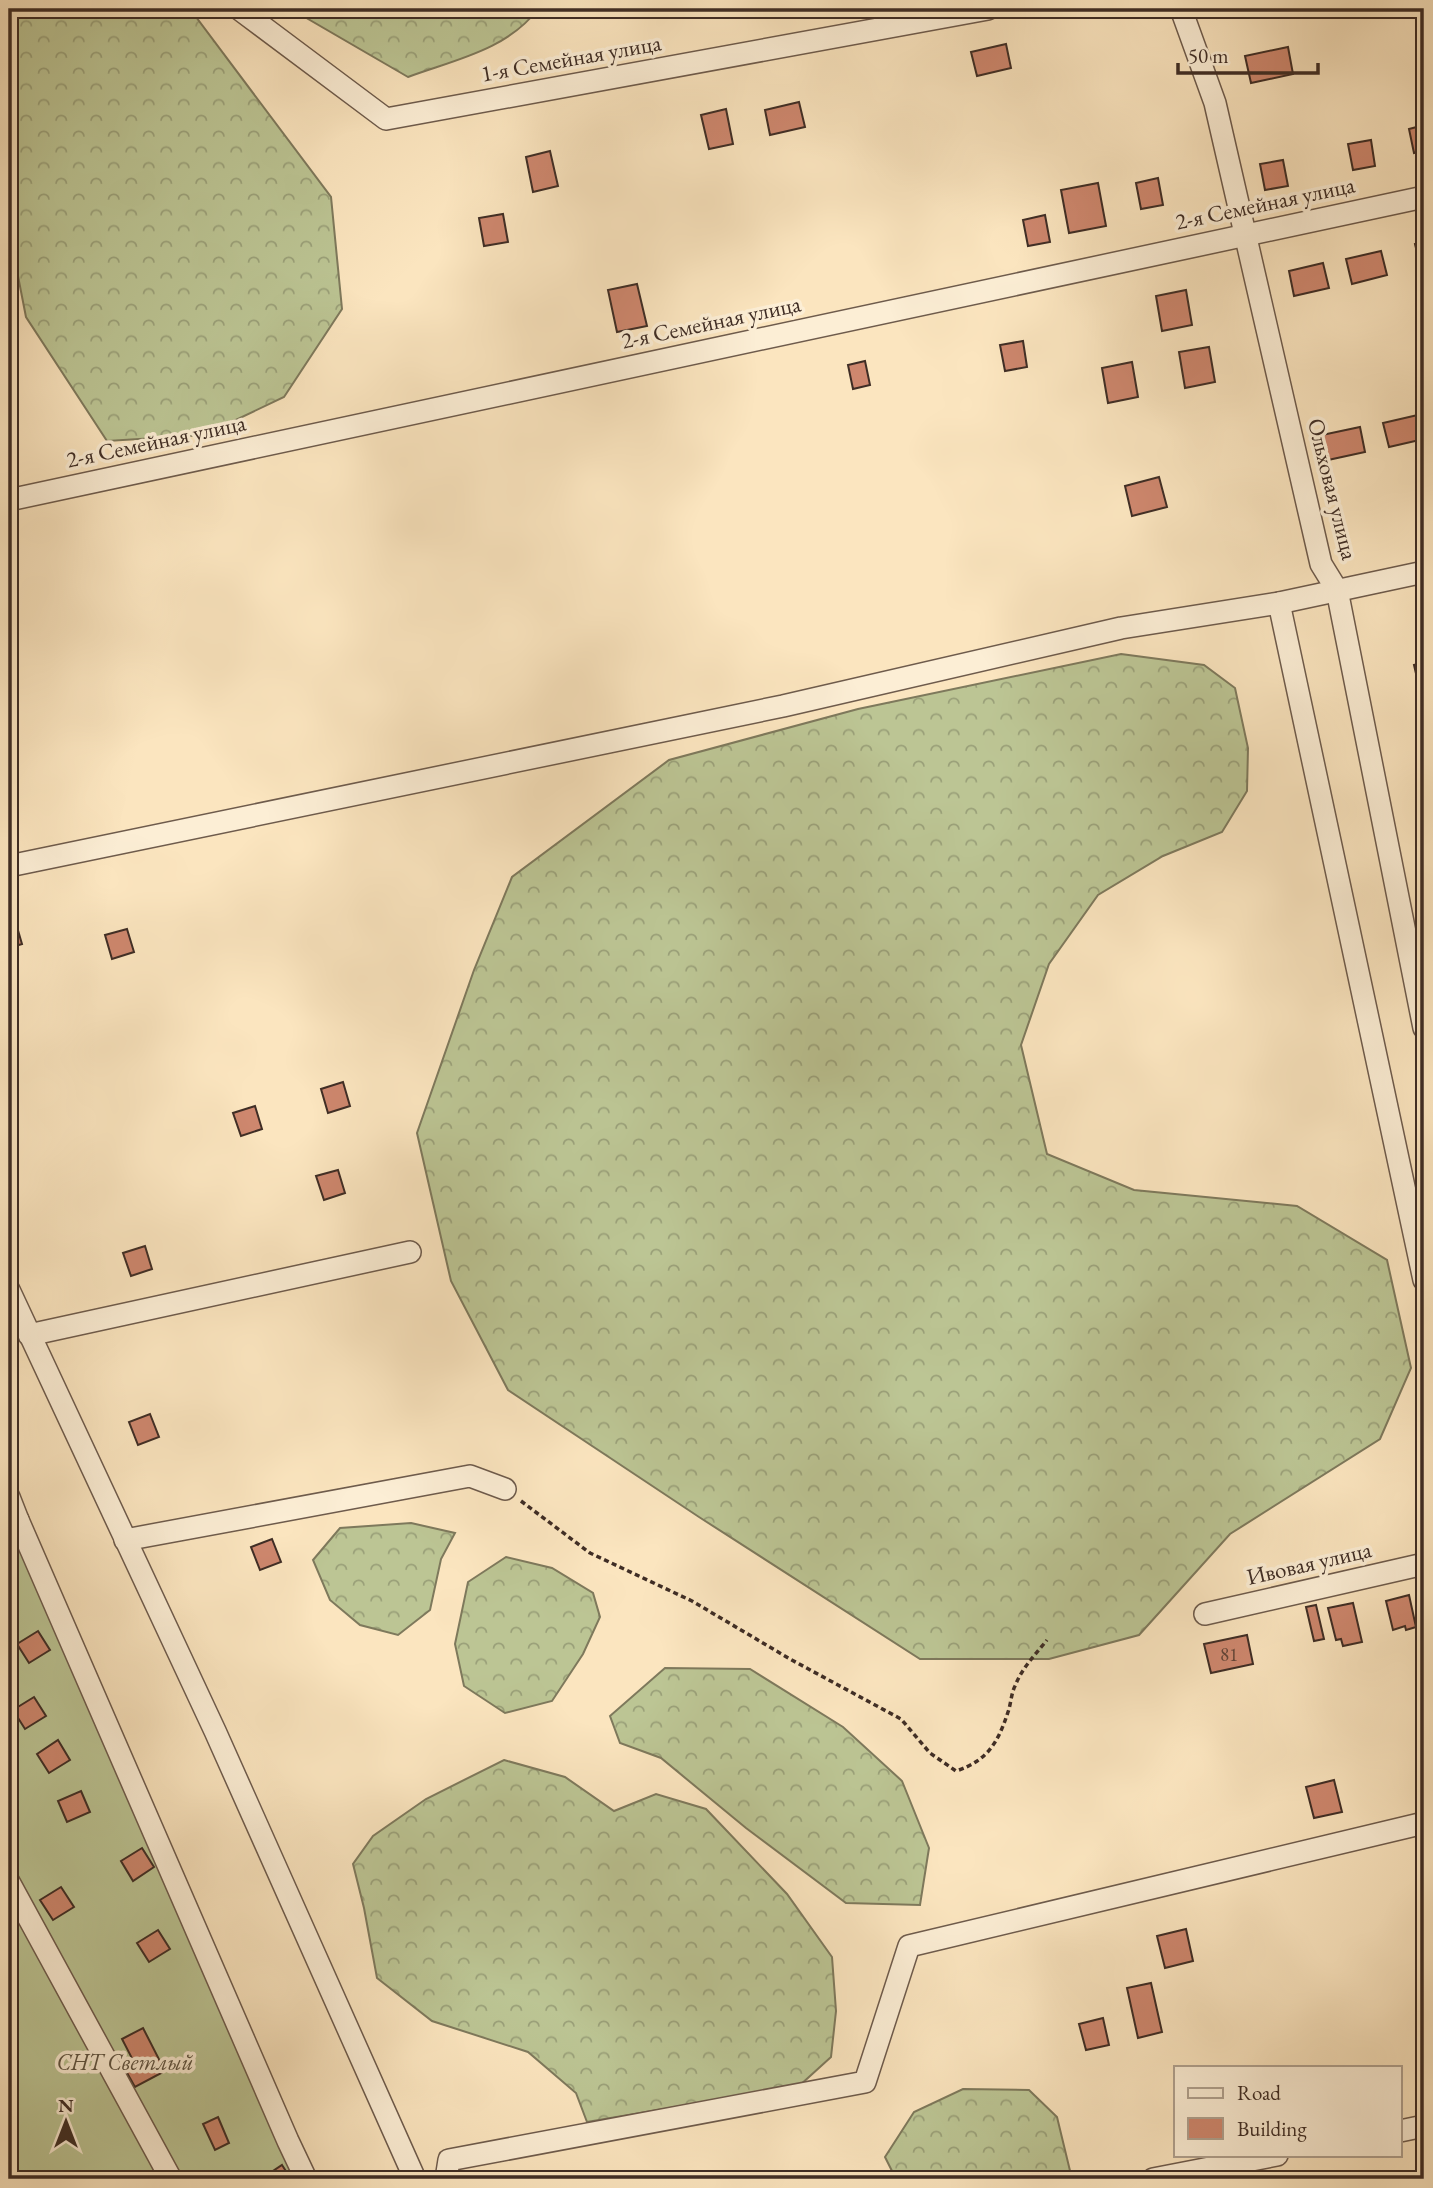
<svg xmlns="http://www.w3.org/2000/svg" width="1433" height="2188" font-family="'EB Garamond',serif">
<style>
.forest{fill:url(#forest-crowns);stroke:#7e795c;stroke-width:2}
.garden{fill:#bcc594;stroke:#7e795c;stroke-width:2}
.building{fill:#ce876e;stroke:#3f2d25;stroke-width:2}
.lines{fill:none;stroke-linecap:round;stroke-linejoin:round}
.minor-casing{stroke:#6e5b4c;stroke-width:24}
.path{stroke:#3f2d25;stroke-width:3.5;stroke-dasharray:5 3.5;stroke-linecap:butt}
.minor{stroke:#fceed5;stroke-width:21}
.labels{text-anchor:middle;stroke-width:7;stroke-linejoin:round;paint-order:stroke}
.number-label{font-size:19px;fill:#634437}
.street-label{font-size:23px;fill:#3f2d25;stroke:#fceed5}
.park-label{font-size:23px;font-style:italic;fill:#5e5341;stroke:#fceed5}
</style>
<defs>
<pattern id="forest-crowns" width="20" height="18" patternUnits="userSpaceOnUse" patternTransform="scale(1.75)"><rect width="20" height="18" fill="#bcc594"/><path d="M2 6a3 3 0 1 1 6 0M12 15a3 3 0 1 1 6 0" fill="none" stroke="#9aa079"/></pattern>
</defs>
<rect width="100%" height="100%" fill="#fbe5bf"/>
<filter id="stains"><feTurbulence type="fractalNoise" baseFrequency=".00286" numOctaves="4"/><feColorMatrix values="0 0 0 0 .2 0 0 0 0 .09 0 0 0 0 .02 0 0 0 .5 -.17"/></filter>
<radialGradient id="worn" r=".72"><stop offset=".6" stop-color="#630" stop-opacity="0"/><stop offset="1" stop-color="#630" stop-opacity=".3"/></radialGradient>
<g class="forest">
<path d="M9,9h181l141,188 11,112 -58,88 -80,38 -97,6 -81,-124 -17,-87z"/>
<path d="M291,9h247c-31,41 -84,51 -130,68z"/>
<path d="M1121,654l83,11 31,23 13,60 -1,43 -25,41 -59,24 -65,39 -49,69 -28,81 26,109 87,36 163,16 90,54 24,108 -31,71 -150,95 -91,101 -90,24h-129l-221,-142 -191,-127 -57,-109 -34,-148 57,-163 38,-93 157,-117 189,-51z"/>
<path d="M411,1523l44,10 -14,26 -11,51 -32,25 -38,-10 -30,-25 -17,-40 27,-32z"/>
<path d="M506,1557l46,11 41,25 7,24 -17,37 -31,47 -47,12 -41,-27 -9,-42 13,-62z"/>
<path d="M665,1668l85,1 93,58 59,54 27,67 -9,57 -74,-2 -100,-75 -85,-70 -41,-15 -10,-27z"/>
<path d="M504,1760l61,17 49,34 42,-17 50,15 81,85 45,63 4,54 -5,46 -32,29 -212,36 -11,-29 -48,-41 -96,-31 -55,-43 -13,-70 -11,-44 20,-28 53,-37z"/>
<path d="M963,2089l66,1 28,27 15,62h-176l-11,-22 29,-45z"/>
</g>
<path class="garden" d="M9,1510l306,669h-306z"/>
<g class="building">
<path d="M1006,44l5,24 -34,8 -6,-24z"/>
<path d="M1288,47l5,27 -42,9 -6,-27z"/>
<path d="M799,102l6,25 -35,8 -5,-25z"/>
<path d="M726,109l7,35 -24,5 -8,-34z"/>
<path d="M1424,125v26l-10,2 -5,-24z"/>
<path d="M1371,140l4,26 -22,4 -5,-26z"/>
<path d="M550,151l8,35 -25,6 -7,-35z"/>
<path d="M1283,160l5,26 -23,4 -5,-26z"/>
<path d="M1158,178l5,27 -22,4 -5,-26z"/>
<path d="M1098,183l8,43 -37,7 -8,-43z"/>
<path d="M503,214l5,28 -24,4 -5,-28z"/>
<path d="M1045,215l5,27 -22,4 -5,-26z"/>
<path d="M1424,242v26l-3,1 -6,-25z"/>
<path d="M1381,251l6,24 -35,9 -6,-25z"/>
<path d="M1323,263l6,25 -35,8 -5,-25z"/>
<path d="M637,284l10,42 -30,6 -9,-42z"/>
<path d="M1186,290l6,35 -30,6 -6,-35z"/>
<path d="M1023,341l4,26 -22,4 -5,-26z"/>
<path d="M1209,347l6,35 -30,6 -6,-36z"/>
<path d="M865,361l5,24 -17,4 -5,-24z"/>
<path d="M1132,362l6,35 -30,6 -6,-35z"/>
<path d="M1422,414l2,25 -35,8 -6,-24z"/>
<path d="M1360,427l5,25 -37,8 -6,-25z"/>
<path d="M1159,477l8,30 -35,9 -7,-30z"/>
<path d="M1424,662v42h-1l-9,-39z"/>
<path d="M15,920l7,24 -13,4v-26z"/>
<path d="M127,929l7,23 -22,7 -7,-24z"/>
<path d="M343,1082l7,24 -22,7 -7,-24z"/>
<path d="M255,1106l7,23 -21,7 -8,-23z"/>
<path d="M338,1170l7,23 -21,7 -8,-24z"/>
<path d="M145,1246l7,23 -21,7 -8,-23z"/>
<path d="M150,1414l9,23 -21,8 -9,-23z"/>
<path d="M272,1539l9,23 -21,8 -9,-23z"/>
<path d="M1409,1595l7,32 -10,3 -1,-4 -12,4 -7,-29z"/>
<path d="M1353,1603l9,39 -19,4 -2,-7 -5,1 -8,-32z"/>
<path d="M1316,1605l8,34 -10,2 -8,-34z"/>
<path d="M38,1631l12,19 -21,13 -12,-19z"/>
<path d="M1247,1635l6,29 -42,9 -7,-29z"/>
<path d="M34,1697l12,19 -21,13 -12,-19z"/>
<path d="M58,1740l12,20 -21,13 -12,-19z"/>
<path d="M1334,1780l8,32 -28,6 -8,-31z"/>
<path d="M81,1791l9,21 -23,10 -9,-21z"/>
<path d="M142,1848l12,19 -21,14 -12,-20z"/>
<path d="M61,1887l13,20 -21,13 -13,-20z"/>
<path d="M1186,1929l7,32 -28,7 -8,-32z"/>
<path d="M158,1930l12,19 -21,13 -12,-19z"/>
<path d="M1151,1983l11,49 -24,6 -11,-50z"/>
<path d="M1103,2018l6,27 -23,5 -7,-26z"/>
<path d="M143,2028l22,43 -30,16 -9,-16 10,-5 -14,-27z"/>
<path d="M218,2117l11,26 -14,7 -12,-26z"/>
<path d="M282,2165l9,14h-30z"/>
</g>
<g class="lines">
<defs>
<g id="minor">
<path d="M239,9l147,110 602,-110"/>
<path d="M1181,9l34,94 106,461 16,26 87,438"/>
<path d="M9,500l1415,-303"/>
<path d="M1279,603l145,677"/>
<path d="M9,866l774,-160 338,-78 158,-25 145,-31"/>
<path d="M9,1290l206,441 200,448"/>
<path d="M29,1335l381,-83"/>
<path d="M9,1497l9,23 -9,5"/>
<path d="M18,1520l270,621 18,38"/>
<path d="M125,1540l345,-64 35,13"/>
<path d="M1205,1614l219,-50"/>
<path d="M9,1882l162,297"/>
<path d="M1400,2131l24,-5"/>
<path d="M446,2179l3,-19 416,-78 44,-136 515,-123"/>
<path d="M1153,2179l124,-24"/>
</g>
</defs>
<use href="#minor" class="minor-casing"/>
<path class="path" d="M521,1501l69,52 102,48 98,58 111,60 29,34 26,18c31,-10 42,-28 52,-59 3,-8 3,-18 7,-26 7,-18 20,-31 32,-46"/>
<use href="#minor" class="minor"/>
</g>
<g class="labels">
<g class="number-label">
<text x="1229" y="1661">81</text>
</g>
<g class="street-label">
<text transform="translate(571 58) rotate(-10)" y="8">1-я Семейная улица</text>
<text transform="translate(1265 203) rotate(-12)" y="8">2-я Семейная улица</text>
<text transform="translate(711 322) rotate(-12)" y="8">2-я Семейная улица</text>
<text transform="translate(156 441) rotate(-12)" y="8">2-я Семейная улица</text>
<text transform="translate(1333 489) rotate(76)" y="8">Ольховая улица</text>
<text transform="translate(1309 1563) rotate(-13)" y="8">Ивовая улица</text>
</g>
<g class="park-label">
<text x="125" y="2070">СНТ Светлый</text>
</g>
</g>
<rect width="1433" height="2188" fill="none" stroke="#fbe5bf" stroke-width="35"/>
<rect x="10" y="10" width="1412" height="2167" fill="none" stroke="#3f2d25" stroke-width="3.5"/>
<rect x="18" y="18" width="1398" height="2153" fill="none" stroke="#3f2d25" stroke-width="2"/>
<rect x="1174" y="2066" width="228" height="91" fill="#fceed5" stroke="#b0a18f" stroke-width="2"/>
<rect x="1188" y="2088" width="35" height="10" fill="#fceed5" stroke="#b0a18f" stroke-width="2"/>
<text x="1237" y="2100" font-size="21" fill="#3f2d25">Road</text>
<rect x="1188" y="2118" width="35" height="21" fill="#ce876e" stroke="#b0a18f" stroke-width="2"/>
<text x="1237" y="2136" font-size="21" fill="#3f2d25">Building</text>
<g transform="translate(66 2122)" stroke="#fceed5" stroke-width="5" paint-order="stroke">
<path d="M0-5L12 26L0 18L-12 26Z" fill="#3f2d25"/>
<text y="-10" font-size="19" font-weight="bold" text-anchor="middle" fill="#3f2d25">N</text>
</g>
<path d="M1178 63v10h140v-10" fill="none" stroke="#3f2d25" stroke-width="3.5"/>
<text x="1188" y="63" font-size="21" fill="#3f2d25" stroke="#fceed5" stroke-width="5" paint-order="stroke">50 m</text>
<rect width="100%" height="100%" filter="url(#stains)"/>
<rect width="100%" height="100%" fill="url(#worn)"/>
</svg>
